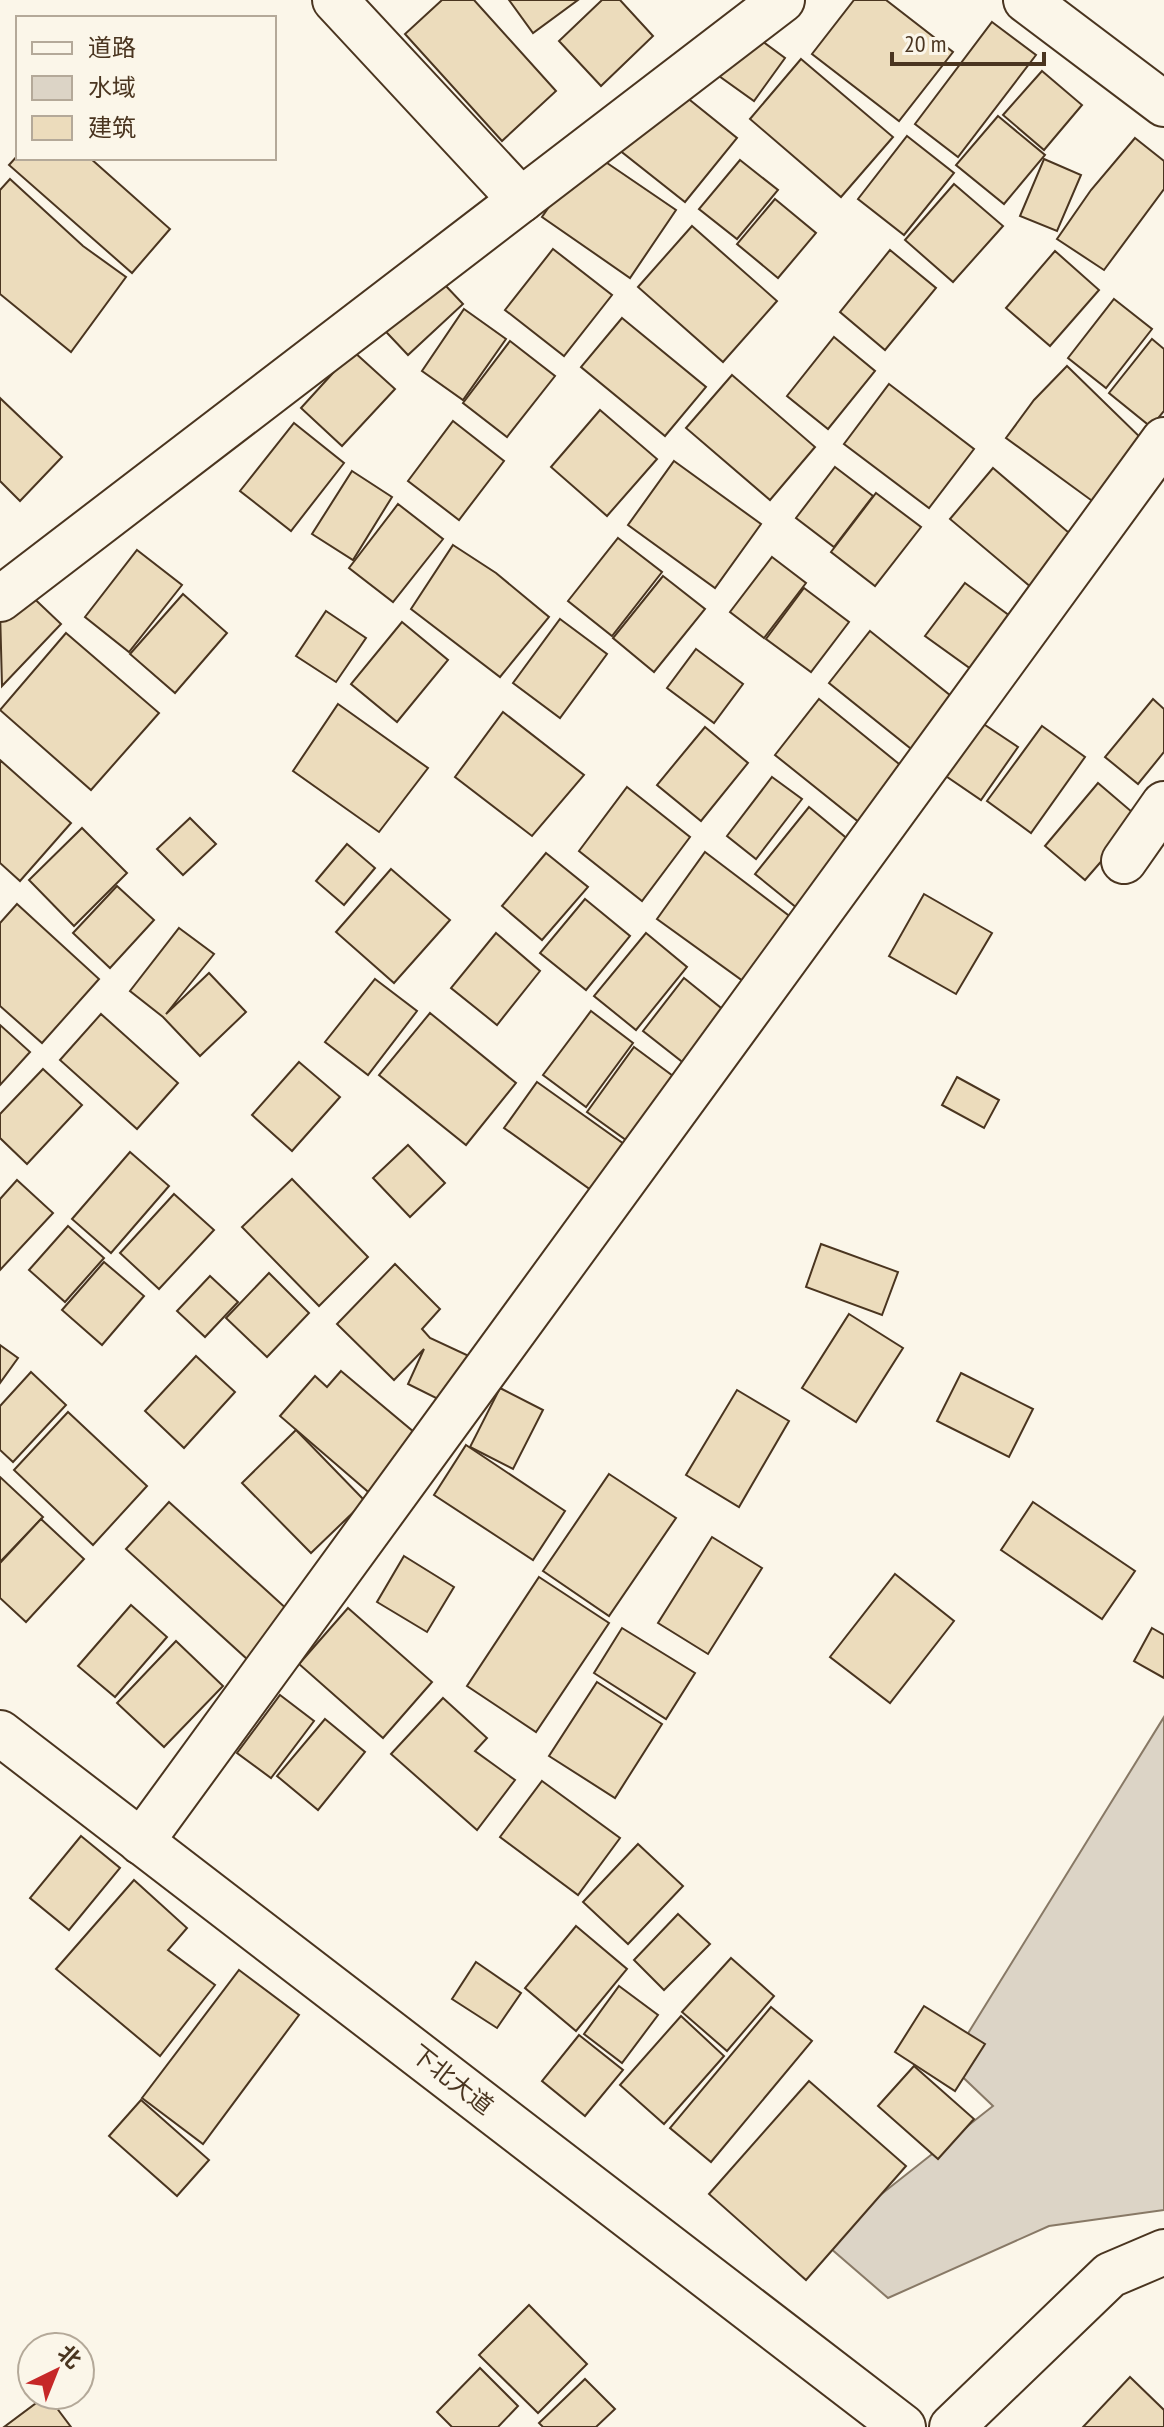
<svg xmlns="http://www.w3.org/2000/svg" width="1164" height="2427" font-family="'PT Sans Narrow','Noto Sans SC',sans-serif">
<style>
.water{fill:#dcd4c6;stroke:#887966;stroke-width:2}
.building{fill:#ecdcbc;stroke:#4a3520;stroke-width:2}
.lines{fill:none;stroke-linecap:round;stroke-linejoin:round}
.minor-casing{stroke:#4a3520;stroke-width:48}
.tertiary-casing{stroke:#4a3520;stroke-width:48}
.minor{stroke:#fbf6e9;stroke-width:44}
.tertiary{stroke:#fbf6e9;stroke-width:44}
.labels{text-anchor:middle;stroke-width:6;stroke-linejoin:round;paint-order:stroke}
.street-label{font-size:24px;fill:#4a3520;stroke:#fbf6e9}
</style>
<rect width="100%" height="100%" fill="#fbf6e9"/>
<path class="water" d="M1164,1717v493l-115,16 -161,72 -66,-57 171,-135 -44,-42z"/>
<g class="building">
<path d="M442,0h32l82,91 -54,50 -97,-107z"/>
<path d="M509,0h69l-45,33z"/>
<path d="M602,0h18l33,36 -52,50 -42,-45z"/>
<path d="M854,0h32l67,52 -54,69 -87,-67z"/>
<path d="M992,22l44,33 -78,102 -43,-33z"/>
<path d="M751,33l34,25 -31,43 -35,-25z"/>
<path d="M801,59l92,78 -52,60 -91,-78z"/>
<path d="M1042,71l40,34 -38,45 -41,-35z"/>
<path d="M670,84l67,54 -52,64 -67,-53z"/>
<path d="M998,116l47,39 -41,49 -48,-39z"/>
<path d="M907,136l47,37 -50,62 -46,-36z"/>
<path d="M1135,138l29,23v28l-60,81 -47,-31 34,-49z"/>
<path d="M588,150l88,60 -46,68 -88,-61z"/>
<path d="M18,155v3h72l80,71 -38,44 -123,-108z"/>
<path d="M1044,159l37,16 -24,56 -37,-15z"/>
<path d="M740,160l38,30 -41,49 -38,-30z"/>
<path d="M10,179l73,67 43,31 -55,75 -71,-58v-104z"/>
<path d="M954,184l49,42 -50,56 -48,-42z"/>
<path d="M775,199l41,34 -38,45 -41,-34z"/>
<path d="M692,226l85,75 -54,61 -85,-75z"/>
<path d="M553,249l59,46 -48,61 -59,-46z"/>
<path d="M890,250l46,38 -51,62 -45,-38z"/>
<path d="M1055,251l44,39 -49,56 -44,-38z"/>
<path d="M426,265l37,39 -55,51 -36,-38z"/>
<path d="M1114,299l38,30 -46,59 -38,-30z"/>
<path d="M464,309l42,30 -43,61 -41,-29z"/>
<path d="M622,318l84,69 -41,49 -84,-69z"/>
<path d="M834,337l41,34 -47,58 -41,-33z"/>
<path d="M1152,339l12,10v62l-13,16 -42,-34z"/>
<path d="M510,341l45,35 -48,61 -44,-34z"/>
<path d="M353,351l42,38 -53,57 -41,-38z"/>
<path d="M1067,366l78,76 -50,61 -89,-65 28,-38z"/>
<path d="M732,375l83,72 -45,53 -84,-72z"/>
<path d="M889,384l85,65 -45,59 -85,-64z"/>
<path d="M0,398l62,59 -42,44 -20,-20z"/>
<path d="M600,410l57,49 -50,57 -56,-49z"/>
<path d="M453,421l51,40 -45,59 -51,-39z"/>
<path d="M294,423l50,40 -53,68 -51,-40z"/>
<path d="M674,461l87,63 -46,64 -87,-63z"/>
<path d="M835,467l38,29 -39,51 -38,-29z"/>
<path d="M993,468l82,70 -43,50 -82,-69z"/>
<path d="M352,471l40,26 -39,63 -41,-26z"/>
<path d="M876,493l45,34 -46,59 -44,-34z"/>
<path d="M398,504l45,35 -50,63 -44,-34z"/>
<path d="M618,538l44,34 -50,64 -44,-35z"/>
<path d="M453,545l43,28 53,44 -49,60 -89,-68z"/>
<path d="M137,550l45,35 -53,67 -44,-35z"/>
<path d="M772,557l34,26 -42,55 -34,-26z"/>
<path d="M663,576l42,33 -51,63 -41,-34z"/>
<path d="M965,583l45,33 -39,53 -46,-33z"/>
<path d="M22,587l39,37 -59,62 -2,-76z"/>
<path d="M804,588l45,34 -38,50 -45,-33z"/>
<path d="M183,594l44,39 -52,60 -45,-39z"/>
<path d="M326,611l40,27 -30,44 -40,-26z"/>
<path d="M560,619l47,35 -47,64 -47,-35z"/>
<path d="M402,622l46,38 -51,62 -46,-38z"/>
<path d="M870,631l91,73 -41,52 -91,-73z"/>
<path d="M66,633l93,80 -68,77 -91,-80z"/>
<path d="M696,649l47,35 -29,39 -47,-35z"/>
<path d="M819,699l85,69 -44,55 -85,-68z"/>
<path d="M1153,699l11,10v43l-26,32 -33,-27z"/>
<path d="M338,704l90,64 -49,64 -86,-61z"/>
<path d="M503,712l81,63 -52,61 -77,-59z"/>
<path d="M973,717l45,30 -37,53 -44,-30z"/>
<path d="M1042,726l43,31 -54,76 -44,-32z"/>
<path d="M705,727l43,36 -47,58 -44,-36z"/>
<path d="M0,760l71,63 -51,58 -20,-18z"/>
<path d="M772,777l30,22 -46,60 -29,-23z"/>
<path d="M1098,783l41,35 -54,62 -40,-34z"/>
<path d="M627,787l63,50 -48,64 -63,-50z"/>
<path d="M809,807l41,34 -53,67 -42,-34z"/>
<path d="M190,818l26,26 -33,31 -26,-26z"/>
<path d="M82,828l45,45 -53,53 -45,-46z"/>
<path d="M347,844l28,24 -31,37 -28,-24z"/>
<path d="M705,852l87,66 -49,63 -86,-62z"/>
<path d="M546,853l42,34 -46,53 -40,-34z"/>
<path d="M391,869l59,51 -56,63 -58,-51z"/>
<path d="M117,886l37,34 -44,48 -37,-35z"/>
<path d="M924,894l68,39 -36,61 -67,-38z"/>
<path d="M585,899l45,37 -44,54 -46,-37z"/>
<path d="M17,904l82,75 -57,64 -42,-37v-83z"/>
<path d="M179,928l35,26 -48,60 43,-41 37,39 -46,44 -37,-39 -33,-26z"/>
<path d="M496,933l44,38 -43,54 -46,-37z"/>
<path d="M646,933l41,34 -51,63 -42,-34z"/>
<path d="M684,978l42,34 -41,52 -42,-33z"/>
<path d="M375,979l42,32 -49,64 -43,-33z"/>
<path d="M591,1011l42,32 -47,64 -43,-32z"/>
<path d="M430,1013l86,70 -50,62 -87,-70z"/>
<path d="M101,1014l77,69 -41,46 -77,-69z"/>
<path d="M0,1025l30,27 -30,33z"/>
<path d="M634,1047l39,29 -47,64 -39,-28z"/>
<path d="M299,1062l41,35 -48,54 -40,-36z"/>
<path d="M43,1069l39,36 -55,59 -27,-26v-24z"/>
<path d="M957,1077l42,23 -15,28 -42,-23z"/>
<path d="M537,1082l94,67 -33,46 -94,-67z"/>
<path d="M408,1145l37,38 -35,34 -37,-39z"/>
<path d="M130,1152l39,34 -58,67 -39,-34z"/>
<path d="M292,1179l76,78 -49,49 -77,-79z"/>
<path d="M17,1180l36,33 -53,57v-71z"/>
<path d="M174,1194l40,36 -55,59 -39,-36z"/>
<path d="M68,1226l36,32 -39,44 -36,-32z"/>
<path d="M821,1244l77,28 -16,43 -76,-28z"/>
<path d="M104,1262l40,34 -42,49 -40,-35z"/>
<path d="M395,1264l45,45 -18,20 8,9 41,19 -23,47 -40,-20 16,-35 -30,31 -57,-56z"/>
<path d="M269,1273l40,40 -42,44 -41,-39z"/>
<path d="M210,1276l28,26 -33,35 -28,-26z"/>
<path d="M849,1314l54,34 -47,74 -54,-34z"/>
<path d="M0,1345l18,13 -18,25z"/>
<path d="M196,1356l39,36 -51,56 -39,-37z"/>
<path d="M341,1371l80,67 -48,58 -93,-80 35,-40 12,11z"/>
<path d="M31,1372l35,33 -53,57 -13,-12v-44z"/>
<path d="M961,1373l72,36 -24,48 -72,-36z"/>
<path d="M500,1388l43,22 -30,59 -43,-22z"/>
<path d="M737,1390l52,31 -50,86 -53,-32z"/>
<path d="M68,1412l79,74 -54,59 -79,-75z"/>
<path d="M296,1430l69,71 -54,52 -69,-70z"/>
<path d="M466,1445l99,66 -32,49 -99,-65z"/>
<path d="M609,1474l67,44 -67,98 -66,-45z"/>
<path d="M0,1477l43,40 -43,45z"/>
<path d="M169,1502l120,109 -42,48 -121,-110z"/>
<path d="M1033,1502l102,69 -33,48 -101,-69z"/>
<path d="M41,1519l43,40 -58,63 -26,-24v-35z"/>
<path d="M712,1537l50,31 -54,86 -50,-31z"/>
<path d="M404,1556l50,31 -27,45 -50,-30z"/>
<path d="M895,1574l59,47 -64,82 -60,-46z"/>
<path d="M539,1577l70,46 -73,109 -69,-46z"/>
<path d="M131,1605l36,32 -52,60 -37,-31z"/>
<path d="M348,1608l84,74 -49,56 -84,-74z"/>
<path d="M622,1628l73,45 -29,46 -72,-46z"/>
<path d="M1152,1628l12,7v43l-30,-17z"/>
<path d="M176,1641l47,45 -59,61 -47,-44z"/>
<path d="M597,1682l65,42 -47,74 -66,-42z"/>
<path d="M280,1695l34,26 -43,57 -34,-25z"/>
<path d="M443,1698l44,40 -12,13 40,29 -38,50 -86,-76z"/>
<path d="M325,1719l40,33 -47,58 -41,-34z"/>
<path d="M542,1781l78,57 -42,57 -78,-58z"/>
<path d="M81,1836l39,32 -51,62 -39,-32z"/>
<path d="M638,1844l45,42 -55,58 -45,-42z"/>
<path d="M134,1880l53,48 -19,22 47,35 -55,71 -104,-87z"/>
<path d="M678,1914l32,30 -46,46 -30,-30z"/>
<path d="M576,1926l51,43 -51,62 -51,-43z"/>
<path d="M731,1958l43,38 -47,55 -45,-39z"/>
<path d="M476,1962l45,31 -24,35 -45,-29z"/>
<path d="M239,1970l60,45 -96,129 -61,-46z"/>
<path d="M619,1986l39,29 -36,48 -38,-29z"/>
<path d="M924,2006l61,38 -30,47 -60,-39z"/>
<path d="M771,2007l41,34 -101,121 -41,-34z"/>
<path d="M681,2016l43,40 -60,68 -44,-39z"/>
<path d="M579,2035l44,35 -38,46 -43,-35z"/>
<path d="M914,2066l60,53 -36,40 -60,-53z"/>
<path d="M809,2081l97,85 -100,114 -97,-86z"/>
<path d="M141,2100l68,60 -32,36 -68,-60z"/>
<path d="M529,2305l58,59 -49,49 -59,-58z"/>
<path d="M480,2368l38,38 -20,21h-46l-15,-15z"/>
<path d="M1130,2377l34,33v17h-81z"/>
<path d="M585,2379l30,30 -19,18h-53l-4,-4z"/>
<path d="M47,2395l24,32h-67z"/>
</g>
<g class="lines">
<defs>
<g id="minor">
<path d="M335,0l186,200"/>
<path d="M1026,0l138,104"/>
<path d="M0,599l782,-599"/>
<path d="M1124,861l40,-57"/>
<path d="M141,1842l1023,-1402"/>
<path d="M952,2427l158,-152 54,-23"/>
</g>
<path id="tertiary" d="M0,1733l903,694"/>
</defs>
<use href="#minor" class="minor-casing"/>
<use href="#tertiary" class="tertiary-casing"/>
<use href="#minor" class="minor"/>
<use href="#tertiary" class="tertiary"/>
</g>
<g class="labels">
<g class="street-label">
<text transform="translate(452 2080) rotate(38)" y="8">下北大道</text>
</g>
</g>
<rect x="16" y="16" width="260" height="144" fill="#fbf6e9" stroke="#b4a999" stroke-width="2"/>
<rect x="32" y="42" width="40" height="12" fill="#fbf6e9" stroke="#b4a999" stroke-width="2"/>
<text x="88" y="56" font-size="24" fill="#4a3520">道路</text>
<rect x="32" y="76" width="40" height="24" fill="#dcd4c6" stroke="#b4a999" stroke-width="2"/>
<text x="88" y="96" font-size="24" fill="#4a3520">水域</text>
<rect x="32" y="116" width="40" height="24" fill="#ecdcbc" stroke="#b4a999" stroke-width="2"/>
<text x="88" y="136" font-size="24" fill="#4a3520">建筑</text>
<g transform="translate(56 2371) rotate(43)"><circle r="38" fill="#fbf6e9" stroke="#b4a999" stroke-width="2"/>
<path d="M0-6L14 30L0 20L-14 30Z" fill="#c62828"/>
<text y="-12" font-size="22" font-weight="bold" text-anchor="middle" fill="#4a3520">北</text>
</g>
<path d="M892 52v12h152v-12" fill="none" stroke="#4a3520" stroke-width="4"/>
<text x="904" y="52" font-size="24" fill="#4a3520" stroke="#fbf6e9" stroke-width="6" paint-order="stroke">20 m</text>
</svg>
